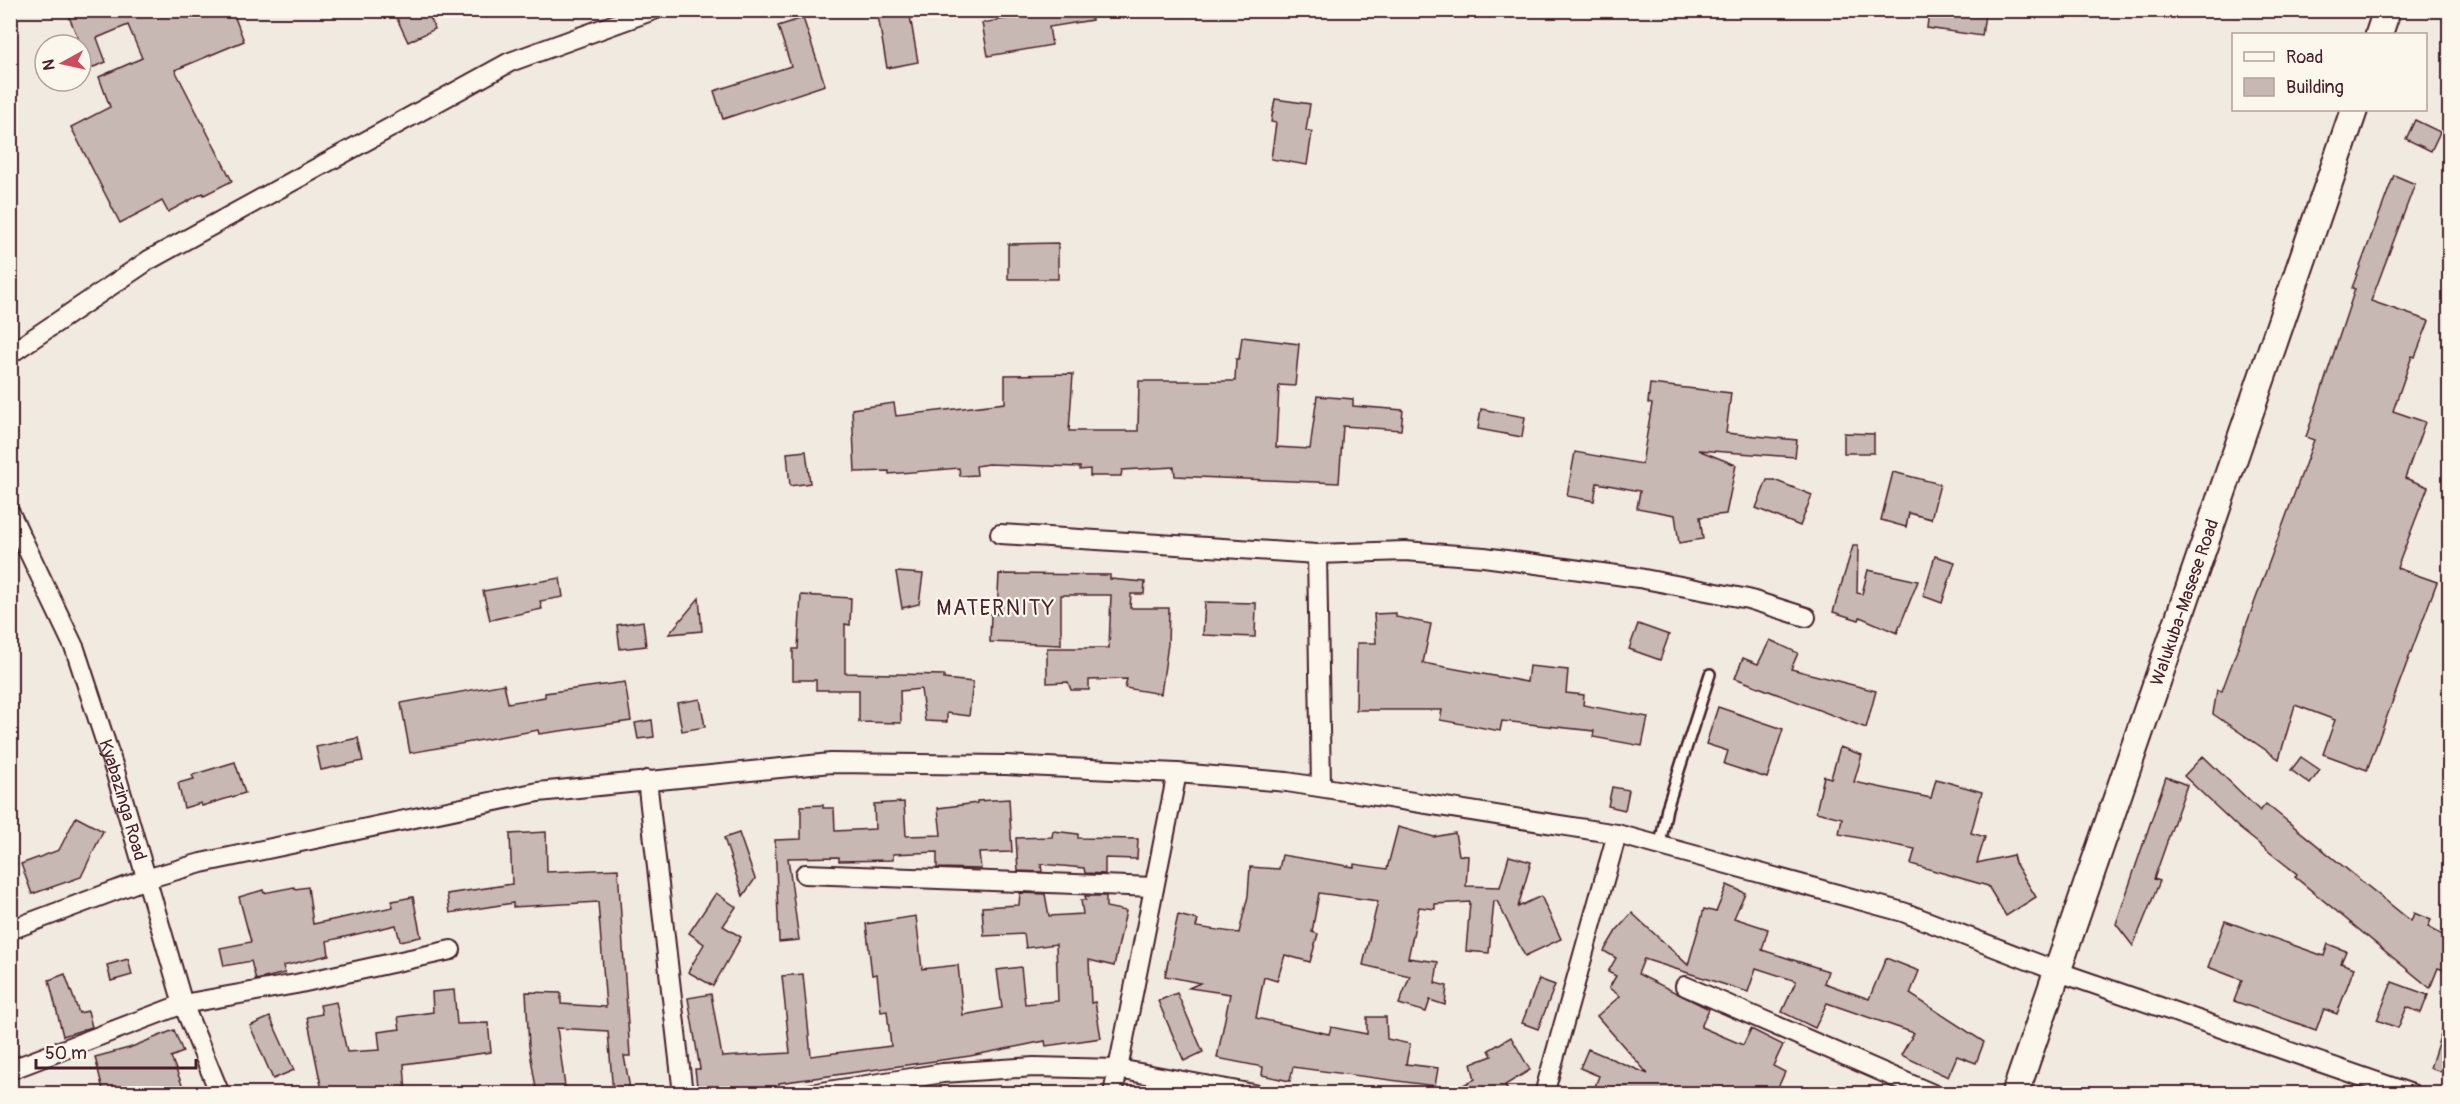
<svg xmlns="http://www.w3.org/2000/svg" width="2460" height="1104" font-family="Pangolin,sans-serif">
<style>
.building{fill:#c8b8b3;stroke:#4a1f2b;stroke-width:1.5}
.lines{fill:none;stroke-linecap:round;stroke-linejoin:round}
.lane-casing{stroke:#4a1f2b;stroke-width:14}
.street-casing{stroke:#4a1f2b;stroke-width:22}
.secondary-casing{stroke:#4a1f2b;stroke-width:30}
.lane{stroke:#fbf7ec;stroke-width:9}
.street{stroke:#fbf7ec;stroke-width:18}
.secondary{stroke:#fbf7ec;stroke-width:26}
.labels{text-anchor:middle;stroke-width:4.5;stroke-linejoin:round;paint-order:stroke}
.street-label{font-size:18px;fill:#4a1f2b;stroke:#fbf7ec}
.quarter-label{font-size:21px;letter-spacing:1.5px;fill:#4a1f2b;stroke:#fbf7ec}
</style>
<rect width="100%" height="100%" fill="#f0eae0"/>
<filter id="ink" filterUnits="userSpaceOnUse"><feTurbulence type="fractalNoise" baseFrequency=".0167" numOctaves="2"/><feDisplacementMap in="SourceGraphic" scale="12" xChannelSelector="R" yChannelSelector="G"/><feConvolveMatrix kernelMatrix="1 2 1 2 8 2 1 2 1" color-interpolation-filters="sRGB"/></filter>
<g filter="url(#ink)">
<g class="building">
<path d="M66,10h166l12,31 -69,29 57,111 -28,14 -1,-2 -35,19 -6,-11 -42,22 -49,-96 39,-20 -11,-30 43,-19 -14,-33 -31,13 9,24 -15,6z"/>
<path d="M393,10h34l8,19 -27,13z"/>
<path d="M877,10h32l9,52 -31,6z"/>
<path d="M1022,10h69l1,10 -43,7 3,18 -64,11 -6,-33 41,-7z"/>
<path d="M1929,10l56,4 -3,22 -55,-8z"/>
<path d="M803,18l22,67 -102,34 -9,-28 77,-25 -13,-40z"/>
<path d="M1275,99l35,5 -4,27 6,1 -5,33 -36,-6 5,-36 -5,-1z"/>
<path d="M2415,120l25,12 -9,19 -25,-12z"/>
<path d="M2394,175l21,9 -44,117 58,20 -14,36 -3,-1 -19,55 32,11 -20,56 23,9 -31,81 40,14 -70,188 -44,-16 12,-34 -40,-15 -16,54 -66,-45 4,-24 5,1 92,-251 -8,-3 49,-148 -3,-1z"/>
<path d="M1058,243v36h-50v-35z"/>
<path d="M1242,337l57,7 -4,42 -16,-1 -3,62 34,2 7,-53 36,3v7l50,4 -2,20 -58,-4 -4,57 -164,-7 -1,-9 -52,3 -1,6h-31v-7l-10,1v-3l-92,-3 -12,2 1,9 -17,1 -1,-8 -70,6v-3l-34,1 -3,-63 42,-6 2,13 109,-13v-28l68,-1 -4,57h69l1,-50h96l1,-22h3z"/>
<path d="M1650,384l81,9 -5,40 71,7 -2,17 -97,-7 38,15 -10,49 -26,3 3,22 -24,4 -4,-28 -38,-7 3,-17 -43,-8 -3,18 -27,-5 8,-44 67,12 10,-60 -4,-1z"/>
<path d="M1481,409l44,8 -3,20 -44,-8z"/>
<path d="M1844,433l30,1v19h-30z"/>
<path d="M806,451l4,32 -20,3 -3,-33z"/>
<path d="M1893,472l47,12 -9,35 -22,-6 -3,14 -25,-7z"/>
<path d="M1767,480h7l38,15 -12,31 -44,-18z"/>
<path d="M1853,546h5l-1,47 5,1 6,-24 50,11 -21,52 -37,-16 -1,3 -26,-8z"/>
<path d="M1935,556l20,6 -13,41 -19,-7z"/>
<path d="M896,572l27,2 -4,30 -17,4z"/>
<path d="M999,574l111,1v4l35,3 -1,12h-13l-1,14h39l-1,36 -7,50 -36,-6 2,-9 -38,1v10h-18l-3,-8 -21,1v-35h62l2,-53h-50v50l-71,-3 1,-28h6z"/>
<path d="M560,578l3,19 -23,4 2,8 -52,11 -7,-29z"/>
<path d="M801,595l50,3 -1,27 -5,-1v49l99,2v4l29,3 -4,34 -22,-3v9l-22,-1 -4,-32 -21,2 1,32 -42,-1v-32h-43v-10h-23v-31h5z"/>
<path d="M699,598l3,33 -33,3z"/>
<path d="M1205,602l51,1 -1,34 -52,-2z"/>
<path d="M1396,613v4l35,7 -8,39 104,19 2,-16 39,4 -2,23 18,2 -1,10 65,12 -6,29 -49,-9 1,-6 -92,-10 -2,10 -60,-11 2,-10h-86l1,-67h19l-2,-29z"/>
<path d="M643,621l3,25 -26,3 -3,-24z"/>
<path d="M1638,624l31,11 -9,25 -31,-11z"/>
<path d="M1770,640l28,13 -7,16 85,22 -10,37 -131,-50 8,-20 15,6z"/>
<path d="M625,682l6,39 -92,13 -1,-4 -128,23 -9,-50 103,-19 4,19 37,-6v-4z"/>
<path d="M700,699l5,28 -23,4 -5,-28z"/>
<path d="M1718,707l65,22 -16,49 -43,-14 4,-13 -22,-7z"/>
<path d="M652,720l2,17 -16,2 -3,-16z"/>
<path d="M358,738l5,23 -42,9 -5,-23z"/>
<path d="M1840,747l22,8 -8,27 77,16 5,-19 46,13 -11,41 14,4 -8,26 36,-8 2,8 21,34 -30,19 -18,-30 -77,-22 4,-15 -76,-15 3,-16 -26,-6 8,-36 7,2z"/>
<path d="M2203,756l57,55 6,-7 145,117 3,-8 17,7 -3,7 22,12v33l-12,-4 -8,20 -135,-111 2,-3 -58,-46 -55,-52z"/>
<path d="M2301,757l19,13 -10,14 -19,-14z"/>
<path d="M235,762l10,31 -43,13 -1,-3 -17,5 -6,-25 16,-4 -2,-4z"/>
<path d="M2166,777l21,8 -33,94 6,2 -27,65 -17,-22z"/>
<path d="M1612,787l17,3 -4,20 -17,-4z"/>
<path d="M1009,799l3,53 -33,1 2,16 -44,-1v-16l-44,2v6l-54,1v-4l-51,1 11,82 -20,2 -4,-102 26,-1v-33l22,-1v3h11l1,23 40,-2 -1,-25 30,-2 2,34 35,-1 -3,-27 39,-5v-2z"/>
<path d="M76,817l27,14 -22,46 -49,17 -11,-30 38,-14z"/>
<path d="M1398,827l36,10 21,-4 4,22 9,1 -2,30 34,1 9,-31 22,6 -13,45 23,-11 20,43 -36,17 -28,-55h-3l-5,52 -23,-2 4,-49 -35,2v5l-16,-2 -11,51 30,4 -3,21 12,3 -2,19 -15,-5 -4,12 -27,-8 11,-28 -47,-11 15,-64 -59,-8 -7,39 6,2 -8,28 -25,-7 -8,26 -13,-4 -8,41 73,16 2,-7 36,7v-17h19l1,22 23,5 -4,20 32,4 -3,18 -142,-19 -3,14 -28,-6 1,-8 -46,-9 13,-64 -41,-6 11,-5 -35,-7 13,-61 20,5 -2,7 43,6 9,-37 2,-29 29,2 3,-14 72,12v-3l33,5z"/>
<path d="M1053,831l25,3v4l60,1 -1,20 -32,-1v16l-20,-1 -1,-5 -43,-4 1,8 -24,-1 -2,-33 36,-1z"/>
<path d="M546,832l1,40 71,-3 12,187h-6l7,38h-18l-5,-63 -51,-3 9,66h-29l-8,-48 -3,-54 35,1v11l45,3 -8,-105 -85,5v-4l-63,10 -3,-19 65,-10 -2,-50z"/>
<path d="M739,833l16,46 -12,17 -19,-58z"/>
<path d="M1727,885l18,8 -11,25 34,11 -6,21 66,21 -4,12 45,16 17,-41 33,13 -9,23 74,48 -8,21 -19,-7 -9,21 -47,-22 13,-22 -87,-30 -12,25 -33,-16 14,-31 -40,-13 -8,24 -104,-33 -6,15 71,35 -8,18 42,18 8,-16 32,16 -10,21 12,6 -10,22h-183l7,-18 -19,-8 8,-19 60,25 -51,-58 23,-20 -11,-8 7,-12 -8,-4 8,-14 -12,-7 12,-20 16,-18 56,52 16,-56 12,3z"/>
<path d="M294,887l1,2 13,-2 5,37 80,-17 -1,-6 21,-4 8,40 -21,4 -4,-16 -69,16 2,14 -46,11 2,7 -29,7 -5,-19 -27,5 -4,-18 31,-6 -12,-45 24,-7 1,3z"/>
<path d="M716,893l20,14 -13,19 18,11 -28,49 -25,-14 16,-28 -15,-11z"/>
<path d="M1020,893l25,1 4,22 34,-2 -2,-14h5l-1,-4h21v11l20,4 -12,55 -25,-6 2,43 4,-1 6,36 -55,8 -1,-5 -75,15 -191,27v6l-81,5 -3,-25h5l-12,-71 23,-4 11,63 68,-4 -8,-77 21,-2 8,82 80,-10 -4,-35 -6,1 -4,-38 -5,1 -6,-51 50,-8 6,53 36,-4 5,50 39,-7 -5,-38 24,-3 4,37 33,-3 -2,-57 -30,4 -2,-14 -40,2 -2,-29 37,-2z"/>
<path d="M2225,921l99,35 4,-12 18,7 -5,12 13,5 -17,46 -13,-5 -8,21 -82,-29 8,-21 -34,-13z"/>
<path d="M128,959l4,16 -21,6 -4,-16z"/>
<path d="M65,974l14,39 9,-2 4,16 -29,9 -14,-56z"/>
<path d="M1539,979l16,6 -17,44 -16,-6z"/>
<path d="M2392,982l36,13 -7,18 -14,-6 -9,21 -21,-8z"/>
<path d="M454,990l3,34 31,-1 3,29 -87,12 2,30h-78l-1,-5 -5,1 -15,-73 15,-3 -2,-9 16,-3 11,50 33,-2 -2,-18 22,-3 -2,-12 35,-5 -1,-20z"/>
<path d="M1177,993l26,59 -19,9 -26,-60z"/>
<path d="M270,1017l24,53 -21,9 -23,-53z"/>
<path d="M2446,1018h4v57l-20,-7z"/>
<path d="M174,1030l9,22 -12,5 12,30 -16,7h-63l-9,-37 34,-9z"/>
<path d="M1511,1037l19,33 -25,15 5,9h-64l29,-15 -4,-15 21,-8 -3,-6z"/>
</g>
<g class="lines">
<defs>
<path id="lane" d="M1660,845l7,-37 43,-134"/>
<g id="street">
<path d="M10,354l139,-94 361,-198 144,-52"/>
<path id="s1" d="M10,513l65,136 40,122 68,233 37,90"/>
<path d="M1000,534l317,20 4,232"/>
<path d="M1317,554l88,-3 79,6 155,21 109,21 58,18"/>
<path d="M647,780l36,314"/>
<path d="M805,874l349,13"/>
<path d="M10,930l136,-51 55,-16 337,-71 293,-29 175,2 171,8 110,9 330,52 286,78 156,60 353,122"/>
<path d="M1685,986l248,108"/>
<path d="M10,1070l173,-66 113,-20 155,-34"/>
<path d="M809,1094l134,-21 91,-6 84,2 136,25"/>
<path d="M1113,1094l64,-321"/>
<path d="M1544,1094l73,-260"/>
</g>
<g id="secondary">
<path d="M2379,34l8,-24"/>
<path id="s2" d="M2015,1094l339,-984"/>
</g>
</defs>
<use href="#lane" class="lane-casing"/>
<use href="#street" class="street-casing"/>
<use href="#secondary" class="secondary-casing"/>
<use href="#lane" class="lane"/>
<use href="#street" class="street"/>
<use href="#secondary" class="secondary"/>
</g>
</g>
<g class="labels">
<g class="street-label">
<text dy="6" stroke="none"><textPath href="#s2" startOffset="520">Walukuba-Masese Road</textPath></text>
<text dy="6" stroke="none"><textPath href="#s1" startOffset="309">Kyabazinga Road</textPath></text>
</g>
<g class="quarter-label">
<text x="996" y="615">MATERNITY</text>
</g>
</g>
<rect width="2460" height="1104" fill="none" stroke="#fbf7ec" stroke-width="36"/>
<rect x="18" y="18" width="2424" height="1068" fill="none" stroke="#4a1f2b" stroke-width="2" filter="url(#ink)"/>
<rect x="2232" y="33" width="195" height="78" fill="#fbf7ec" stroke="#b4a19f" stroke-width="1.5"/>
<rect x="2244" y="52" width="30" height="9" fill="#fbf7ec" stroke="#b4a19f" stroke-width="1.5"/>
<text x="2286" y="63" font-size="18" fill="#4a1f2b">Road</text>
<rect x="2244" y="78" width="30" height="18" fill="#c8b8b3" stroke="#b4a19f" stroke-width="1.5"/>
<text x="2286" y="93" font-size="18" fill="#4a1f2b">Building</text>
<g transform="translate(63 63) rotate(262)"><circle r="28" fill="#fbf7ec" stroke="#b4a19f" stroke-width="1.5"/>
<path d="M0-4.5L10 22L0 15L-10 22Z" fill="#d1495b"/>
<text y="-9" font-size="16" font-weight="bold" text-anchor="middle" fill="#4a1f2b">N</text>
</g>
<path d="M36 1059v9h160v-9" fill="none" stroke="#4a1f2b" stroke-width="3"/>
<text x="45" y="1059" font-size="18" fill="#4a1f2b" stroke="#fbf7ec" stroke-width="4.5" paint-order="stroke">50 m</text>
</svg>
